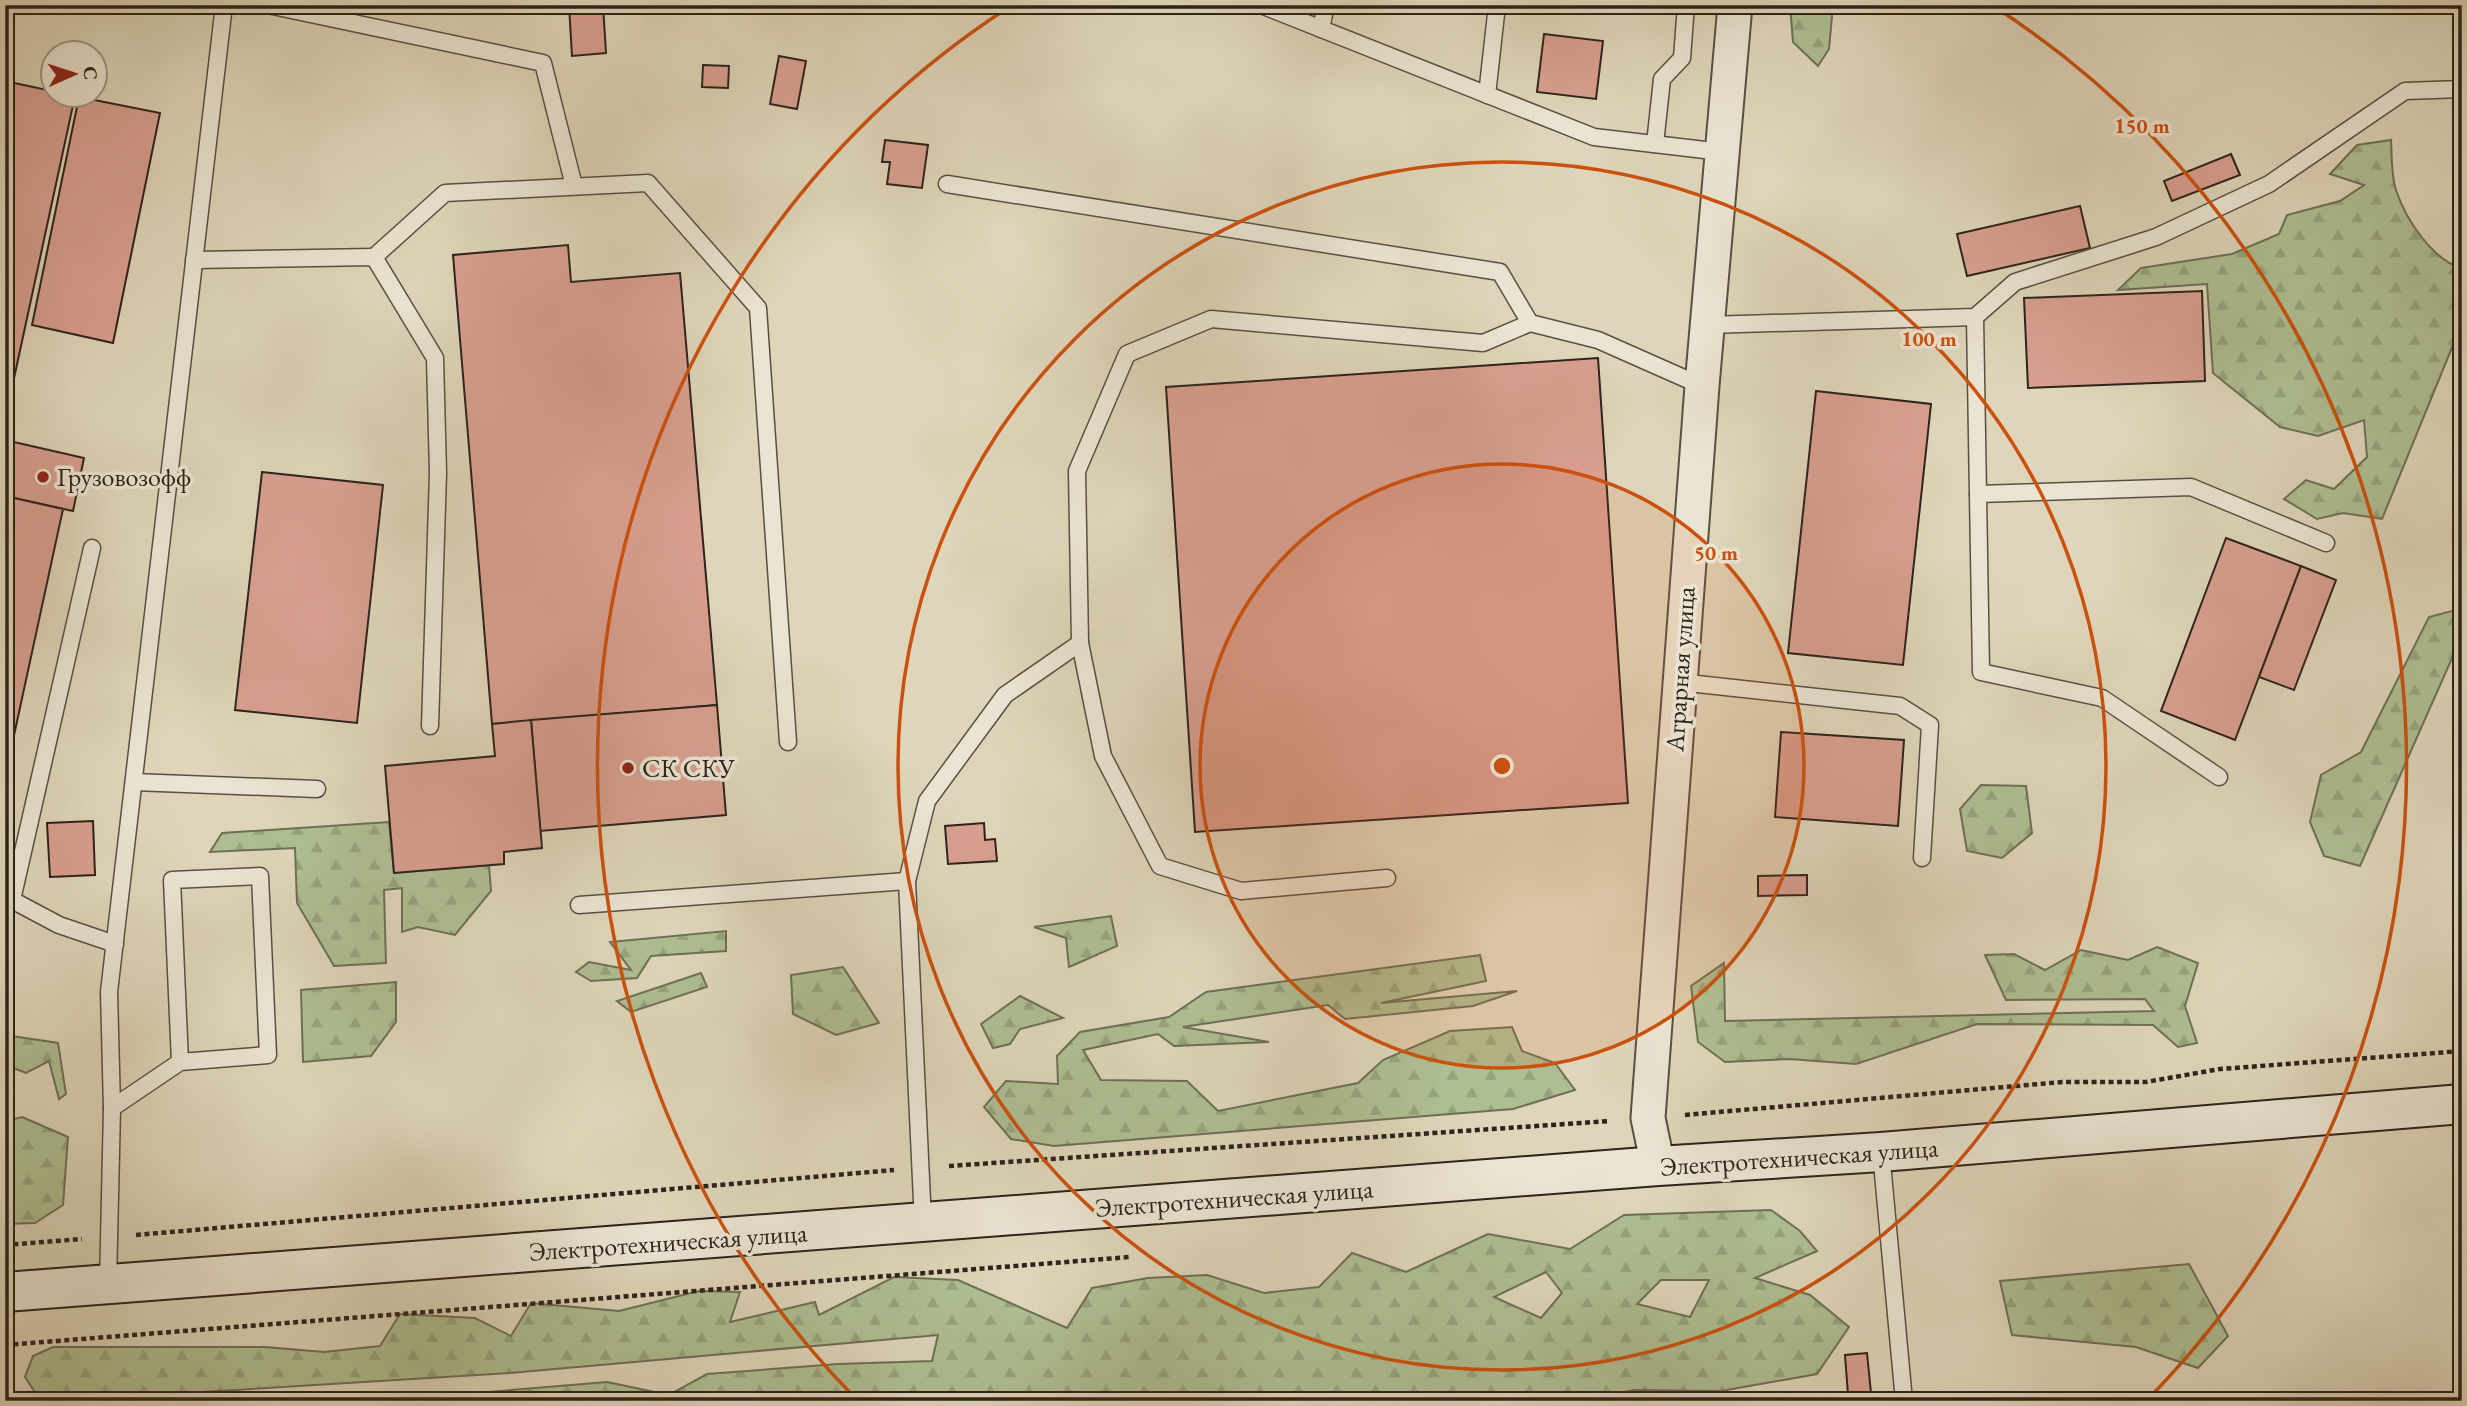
<svg xmlns="http://www.w3.org/2000/svg" width="2467" height="1406" font-family="'EB Garamond',serif">
<style>
.forest{fill:url(#forest-firs);stroke:#6e7056;stroke-width:2;fill-rule:evenodd}
.building{fill:#d89f90;stroke:#2d231a;stroke-width:2}
.lines{fill:none;stroke-linecap:round;stroke-linejoin:round}
.service-casing{stroke:#595042;stroke-width:19}
.minor-casing{stroke:#595042;stroke-width:37}
.secondary-casing{stroke:#2d231a;stroke-width:42}
.path{stroke:#2d231a;stroke-width:4.5;stroke-dasharray:5 3.5;stroke-linecap:butt}
.service{stroke:#eae4d2;stroke-width:16}
.minor{stroke:#eae4d2;stroke-width:33}
.secondary{stroke:#eae4d2;stroke-width:38}
.ring{fill:none;stroke:#cc510e;stroke-width:3.5}
.poi-dot{fill:#8f2418;stroke:#eae4d2;stroke-width:2.5}
.labels{text-anchor:middle;stroke-width:7;stroke-linejoin:round;paint-order:stroke}
.poi-label{font-size:26px;fill:#2d231a;stroke:#eae4d2;text-anchor:start}
.street-label{font-size:26px;fill:#2d231a;stroke:#eae4d2}
.centre{fill:#cc510e;stroke:#eae4d2;stroke-width:3.5}
.ring-label{font-size:21px;text-anchor:middle;font-weight:bold;fill:#cc510e;stroke:#eae4d2;stroke-width:7;stroke-linejoin:round;paint-order:stroke}
</style>
<defs>
<pattern id="forest-firs" width="22" height="20" patternUnits="userSpaceOnUse" patternTransform="scale(1.75)"><rect width="22" height="20" fill="#aebe92"/><path d="M5 1l3.5 6h-7zM16 11l3.5 6h-7z" fill="#96a37d"/></pattern>
</defs>
<rect width="100%" height="100%" fill="#ded5ba"/>
<filter id="stains"><feTurbulence type="fractalNoise" baseFrequency=".00286" numOctaves="4"/><feColorMatrix values="0 0 0 0 .2 0 0 0 0 .09 0 0 0 0 .02 0 0 0 .5 -.17"/></filter>
<radialGradient id="worn" r=".72"><stop offset=".6" stop-color="#630" stop-opacity="0"/><stop offset="1" stop-color="#630" stop-opacity=".3"/></radialGradient>
<g class="forest">
<path d="M1790,5h43l-4,44 -11,17 -25,-24z"/>
<path d="M2391,140c1,16 0,35 5,50 10,30 35,68 66,79v54l-80,196 -39,-6 -26,6 -33,-20 22,-19 28,9 33,-32 -3,-37 -46,16 -38,-9 -67,-54 -6,-89 -89,6 23,-22 91,-14 47,-20 8,-19 53,-14 24,-16 -34,-11 27,-29z"/>
<path d="M2459,609l-6,47 -93,210 -36,-10 -14,-34 11,-47 40,-23 68,-135z"/>
<path d="M1981,785l45,1 6,47 -30,25 -35,-7 -7,-42z"/>
<path d="M389,822l5,51 95,-8 2,26 -36,44 -37,-8 -16,5v-44l-18,2 2,73 -52,3 -37,-63 -2,-55 -85,4 12,-19z"/>
<path d="M1111,916l6,30 -48,21 -3,-29 -32,-11z"/>
<path d="M726,931v20l-75,5 -14,22 -46,3 -15,-9 13,-10 42,8 -21,-28z"/>
<path d="M2157,947l41,16 -13,43 12,37 -19,4 -25,-22 -176,-1 -121,40 -67,-5 -64,3 -27,-20 -7,-56 33,-23 1,58 429,-10 -9,-12 -139,1 -21,-45 29,-1 31,16 36,-20 47,10z"/>
<path d="M1480,955l6,26 -105,22 136,-12 -44,15 -128,13 -17,-14 -145,22 86,15 -95,4 -16,-12 -75,16 18,30 86,1 31,30 140,-28 25,-23 67,-29 62,-4 10,24 33,12 20,27 -62,19 -459,37 -43,-7 -27,-32 22,-26 52,3 -1,-28 23,-24 89,-15 37,-25z"/>
<path d="M843,967l36,56 -43,12 -43,-21 -2,-39z"/>
<path d="M701,973l6,14 -76,25 -14,-11z"/>
<path d="M396,982v40l-25,34 -68,6 -2,-72z"/>
<path d="M1020,996l43,22 -43,11 -10,15 -17,4 -12,-24z"/>
<path d="M5,1035l53,8 8,51 -7,5 -10,-38 -23,12 -21,-8z"/>
<path d="M22,1117l46,20 -5,68 -28,18 -30,1v-103z"/>
<path d="M1771,1210l29,21 17,20 -62,27 55,17 39,32 -32,47 -96,17 -87,-1 -54,11h-1230l42,-8 72,1 143,-12 62,13 38,-21 131,-10 94,-3 6,-26 -428,38 -390,24 1,4h-69l-16,-7 -11,-17 8,-21 20,-9h212l59,5 56,-6 20,-32 75,4 36,18 20,-33 88,8 80,-20 41,1 -10,30 85,-20 4,13 75,-38 64,3 109,48 25,-40 56,-10 59,-3 57,18 55,-6 33,-34 54,19 82,-38 82,15 54,-34zM1546,1272l16,21 -21,25 -47,-21zM1661,1280h48l-19,37 -53,-13z"/>
<path d="M2189,1264l39,72 -30,32 -62,-21 -124,-12 -12,-54z"/>
</g>
<g class="building">
<path d="M569,5h34l3,48 -34,3z"/>
<path d="M1544,34l59,7 -7,58 -59,-7z"/>
<path d="M779,56l27,5 -9,48 -27,-5z"/>
<path d="M703,65l26,1 -1,22 -26,-1z"/>
<path d="M5,81l47,10v3l23,2 -70,324z"/>
<path d="M79,97l81,16 -47,230 -81,-18z"/>
<path d="M885,140l43,5 -6,43 -35,-4 3,-22h-8z"/>
<path d="M2231,154l9,21 -68,26 -8,-20z"/>
<path d="M2080,206l10,42 -123,28 -10,-42z"/>
<path d="M568,245l3,37 109,-9 37,432 -225,19 -39,-469z"/>
<path d="M2202,291l3,90 -177,7 -4,-90z"/>
<path d="M1598,358l30,445 -433,29 -29,-445z"/>
<path d="M1816,391l115,13 -28,261 -115,-12z"/>
<path d="M5,440l79,18 -11,53 -68,-15z"/>
<path d="M262,472l121,13 -26,238 -122,-13z"/>
<path d="M5,496l58,13 -58,268z"/>
<path d="M2226,538l75,28 -66,174 -74,-29z"/>
<path d="M2301,566l35,14 -42,110 -35,-13z"/>
<path d="M717,705l9,110 -186,16 -9,-111z"/>
<path d="M531,720l11,128 -38,4v12l-110,9 -9,-107 110,-10 -3,-32z"/>
<path d="M1781,732l123,8 -6,86 -123,-9z"/>
<path d="M93,821l2,54 -45,2 -3,-54z"/>
<path d="M984,823l1,17 10,-1 2,22 -49,3 -3,-38z"/>
<path d="M1807,875v20l-49,1v-20z"/>
<path d="M1867,1353l4,40 -23,2 -3,-40z"/>
</g>
<g class="lines">
<defs>
<g id="service">
<path d="M268,5l275,58 31,123"/>
<path d="M1261,5l333,132 128,15"/>
<path d="M1321,29l5,-24"/>
<path d="M1487,95l10,-90"/>
<path d="M1655,144l7,-65 20,-21 4,-53"/>
<path d="M947,184l553,88 30,51"/>
<path d="M374,257l71,-64 203,-10 110,125 30,434"/>
<path d="M194,260l180,-3 61,101 3,115 -8,253"/>
<path d="M1975,317l6,355 121,26 117,79"/>
<path d="M1707,325l268,-8 40,-35 141,-45 113,-53 136,-93 57,-2"/>
<path d="M1978,494l213,-7 135,56"/>
<path d="M1679,682l221,24 30,19 -8,133"/>
<path d="M134,782l183,7"/>
<path d="M1387,878l-146,13 -81,-25 -57,-110 -23,-113 -3,-172 50,-117 84,-35 272,24 47,-20 68,17 104,46"/>
<path d="M5,899l7,1 80,-352"/>
<path d="M12,900l47,25 56,19"/>
<path d="M579,905l328,-24"/>
<path d="M112,1108l68,-46 -8,-182 88,-4 8,179 -88,7"/>
<path d="M1881,1152l23,249"/>
<path d="M923,1222l-16,-341 20,-80 78,-106 75,-52"/>
<path d="M108,1284l4,-176 -3,-116 115,-987"/>
</g>
<path id="minor" d="M1658,1166l-10,-48 54,-732 33,-381"/>
<path id="secondary" d="M5,1292l1653,-126 223,-14 581,-48"/>
</defs>
<use href="#service" class="service-casing"/>
<use href="#minor" class="minor-casing"/>
<use href="#secondary" class="secondary-casing"/>
<g class="path">
<path d="M1685,1115l377,-33h84l74,-13 242,-18"/>
<path d="M949,1166l661,-45"/>
<path d="M136,1235l758,-65"/>
<path d="M5,1245l77,-6"/>
<path d="M5,1345l1125,-88"/>
</g>
<use href="#service" class="service"/>
<use href="#minor" class="minor"/>
<use href="#secondary" class="secondary"/>
</g>
<circle cx="1502" cy="766" r="302" fill="#cc510e" fill-opacity=".12"/>
<g class="ring">
<circle cx="1502" cy="766" r="302"/>
<circle cx="1502" cy="766" r="604"/>
<path d="M857 1400A905 905 0 0 1 1009 7M1995 7A905 905 0 0 1 2147 1400"/>
</g>
<g class="poi-dot">
<circle cx="43" cy="477" r="7"/>
<circle cx="628" cy="768" r="7"/>
</g>
<g class="labels">
<g class="poi-label">
<text x="57" y="486">Грузовозофф</text>
<text x="642" y="777">СК СКУ</text>
</g>
<g class="street-label">
<text transform="translate(1680 669) rotate(-86)" y="9">Аграрная улица</text>
<text transform="translate(1799 1157) rotate(-4)" y="9">Электротехническая улица</text>
<text transform="translate(1234 1198) rotate(-4)" y="9">Электротехническая улица</text>
<text transform="translate(668 1242) rotate(-4)" y="9">Электротехническая улица</text>
</g>
</g>
<circle cx="1502" cy="766" r="10" class="centre"/>
<g class="ring-label">
<text x="2142" y="133">150 m</text>
<text x="1929" y="346">100 m</text>
<text x="1716" y="560">50 m</text>
</g>
<rect width="2467" height="1406" fill="none" stroke="#ded5ba" stroke-width="28"/>
<rect x="7" y="7" width="2453" height="1392" fill="none" stroke="#2d231a" stroke-width="3.5"/>
<rect x="14" y="14" width="2439" height="1378" fill="none" stroke="#2d231a" stroke-width="2"/>
<g transform="translate(74 74) rotate(87)"><circle r="33" fill="#eae4d2" stroke="#9e9788" stroke-width="2"/>
<path d="M0-5L12 26L0 18L-12 26Z" fill="#8f2418"/>
<text y="-10" font-size="19" font-weight="bold" text-anchor="middle" fill="#2d231a">С</text>
</g>
<rect width="100%" height="100%" filter="url(#stains)"/>
<rect width="100%" height="100%" fill="url(#worn)"/>
</svg>
